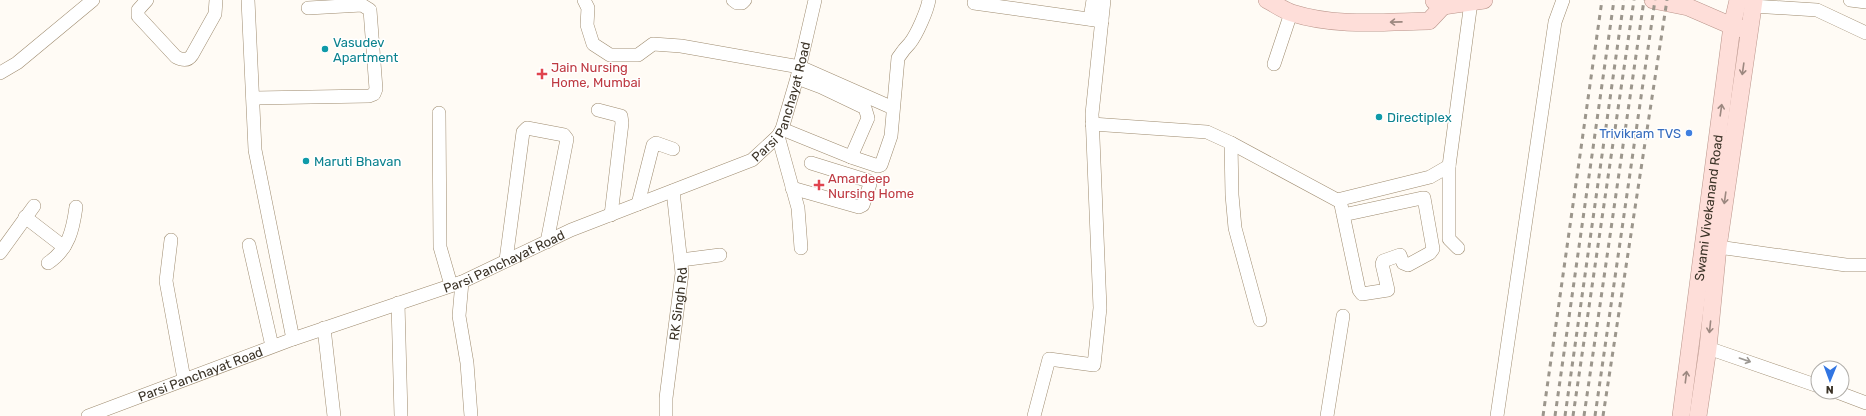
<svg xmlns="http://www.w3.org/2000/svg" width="1866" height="416" font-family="Rubik,sans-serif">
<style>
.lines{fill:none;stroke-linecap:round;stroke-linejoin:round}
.minor-casing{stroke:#9e8b6f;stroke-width:14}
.major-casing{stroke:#b9948a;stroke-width:18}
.minor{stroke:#fff;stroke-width:13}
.major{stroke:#feded9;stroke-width:17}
.rail{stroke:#9c968c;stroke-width:3;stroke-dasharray:5 5;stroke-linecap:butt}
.oneway{stroke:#9c8880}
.oneway2{stroke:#9c9892}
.culture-dot{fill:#0f9aa8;stroke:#fff;stroke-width:1.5}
.health-dot{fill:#e0444e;stroke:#fff;stroke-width:1.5}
.shop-dot{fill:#3f7fe0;stroke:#fff;stroke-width:1.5}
.labels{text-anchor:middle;stroke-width:3;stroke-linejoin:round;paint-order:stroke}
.culture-label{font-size:13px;fill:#0d838f;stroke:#fff;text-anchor:start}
.health-label{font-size:13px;fill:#be3a42;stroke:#fff;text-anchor:start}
.street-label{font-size:13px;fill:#3a3226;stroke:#fff}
.shop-label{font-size:13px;fill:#366cbe;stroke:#fff;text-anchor:end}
</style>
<rect width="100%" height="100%" fill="#fffbf5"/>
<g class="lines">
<defs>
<g id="minor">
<path d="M147,0l-9,10v6l38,41c6,3 12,4 16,-2l23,-41 1,-14"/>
<path d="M248,0l7,150 38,189"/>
<path d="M584,0l4,8 -1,17 6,19 17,11h28l15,-11 28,2 119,21 93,41"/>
<path d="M733,0l4,3h5l3,-3"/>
<path d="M1850,0l16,2"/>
<path d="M974,3l128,18"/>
<path d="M1752,6l65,4 49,23"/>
<path d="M1090,19l3,-19"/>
<path d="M1274,64l17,-51"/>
<path d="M0,73l17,-10 76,-63"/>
<path d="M253,98l116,-2 5,-2 2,-5 -6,-79 -8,-5 -54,3"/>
<path d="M598,110l23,6 1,7 -11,92"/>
<path d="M439,113l1,134 11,38"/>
<path d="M1092,124l115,8 24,11 106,57 93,-23 19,-11 22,-164"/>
<path d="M782,129l69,28 17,-39 -3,-10 -44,-21 -24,-9"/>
<path d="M778,136l20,72 3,40"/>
<path d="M1231,143l1,52 3,33 25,92"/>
<path d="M851,157l27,9 3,-1 10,-29 7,-78c4,-6 7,-10 12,-15 7,-9 17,-32 19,-43"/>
<path d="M1449,166v73l9,9"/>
<path d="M792,188l67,19 4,-2 7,-21 -1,-3 -58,-18"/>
<path d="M1340,200l19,90 3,4 26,-4 -6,-26 1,-3 17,-6 3,8 5,2 22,-12 3,-4 -9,-51h-2l-79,17"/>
<path d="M638,204l15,-59 3,-2 17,6"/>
<path d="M25,217l39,30"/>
<path d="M171,240l-5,41 18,98"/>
<path d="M249,245l23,101"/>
<path d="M1718,247l128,18h20"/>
<path d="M0,253l34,-47"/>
<path d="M506,260l17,-128 4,-4 37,7 3,4 -20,103"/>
<path d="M681,260l39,-5"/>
<path d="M48,263c21,-14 25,-34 28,-56"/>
<path d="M462,282l-3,34 8,47 4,53"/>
<path d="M398,303l3,113"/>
<path d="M324,328l10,88"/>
<path d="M1708,348l110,38"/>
<path d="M1837,392l29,11"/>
<path id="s1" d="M88,416l205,-77 169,-57 109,-52 181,-70 26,-24 4,-7 15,-51 18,-78"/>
<path id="s2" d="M666,416v-18l16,-125 -9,-82"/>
<path d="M1034,416l15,-57 45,6 6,-57 -8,-194 12,-114"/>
<path d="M1327,416l16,-100"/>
<path d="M1497,416l58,-394 8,-22"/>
</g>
<g id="major">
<path d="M1267,0c8,4 16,10 25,13 44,14 91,9 137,8l14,-15"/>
<path d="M1653,0l35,7 44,19 11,3"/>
<path d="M1434,1l9,5 41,-6"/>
<path id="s3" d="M1681,416l51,-390 6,-26"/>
<path d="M1698,416l10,-68 10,-101 36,-247"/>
</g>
</defs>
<use href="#minor" class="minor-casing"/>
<use href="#major" class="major-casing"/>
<use href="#minor" class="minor"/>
<use href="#major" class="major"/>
<g class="rail">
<path d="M1543,416l59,-416"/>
<path d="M1555,416l59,-416"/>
<path d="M1565,416l59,-416"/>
<path d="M1573,416l61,-416"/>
<path d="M1584,416l60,-416"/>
<path d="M1595,416l60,-416"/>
<path d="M1603,416l64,-416"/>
</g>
</g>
<defs><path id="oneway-shaft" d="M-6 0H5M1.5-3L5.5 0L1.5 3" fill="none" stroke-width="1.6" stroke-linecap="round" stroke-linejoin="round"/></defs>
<g class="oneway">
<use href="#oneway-shaft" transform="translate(1396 22) rotate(179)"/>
<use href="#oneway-shaft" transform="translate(1743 69) rotate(98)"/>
<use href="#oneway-shaft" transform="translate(1721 110) rotate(-82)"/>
<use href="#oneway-shaft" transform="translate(1725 198) rotate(98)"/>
<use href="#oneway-shaft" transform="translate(1710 327) rotate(96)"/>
<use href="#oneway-shaft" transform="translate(1686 377) rotate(-83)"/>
</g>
<use class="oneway2" href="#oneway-shaft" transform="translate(1745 360) rotate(19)"/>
<g class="culture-dot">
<circle cx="325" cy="49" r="4"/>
<circle cx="1379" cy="117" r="4"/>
<circle cx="306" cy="161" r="4"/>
</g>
<g class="health-dot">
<path d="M540 68h4v4h4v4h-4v4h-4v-4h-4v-4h4z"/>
<path d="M817 179h4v4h4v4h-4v4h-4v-4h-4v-4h4z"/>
</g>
<circle class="shop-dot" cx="1689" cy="133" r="4"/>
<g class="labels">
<g class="culture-label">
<text x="333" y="47">Vasudev<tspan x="333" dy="15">Apartment</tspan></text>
<text x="1387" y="122">Directiplex</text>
<text x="314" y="166">Maruti Bhavan</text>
</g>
<g class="health-label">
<text x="551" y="72">Jain Nursing<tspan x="551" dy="15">Home, Mumbai</tspan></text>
<text x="828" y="183">Amardeep<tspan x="828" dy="15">Nursing Home</tspan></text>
</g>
<g class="street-label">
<text dy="5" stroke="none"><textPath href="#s1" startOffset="780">Parsi Panchayat Road</textPath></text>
<text dy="5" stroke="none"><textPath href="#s3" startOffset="210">Swami Vivekanand Road</textPath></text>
<text dy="5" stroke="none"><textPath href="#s1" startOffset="444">Parsi Panchayat Road</textPath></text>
<text dy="5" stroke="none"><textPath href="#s2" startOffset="113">RK Singh Rd</textPath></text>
<text dy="5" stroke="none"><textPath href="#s1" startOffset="120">Parsi Panchayat Road</textPath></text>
</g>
<g class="shop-label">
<text x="1681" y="138">Trivikram TVS</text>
</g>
</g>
<g transform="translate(1830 380) rotate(181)"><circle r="19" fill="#ffffff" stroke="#b0ada8"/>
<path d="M0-3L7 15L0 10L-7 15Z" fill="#3175e2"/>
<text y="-6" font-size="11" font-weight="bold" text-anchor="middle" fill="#3a3226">N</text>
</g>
</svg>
